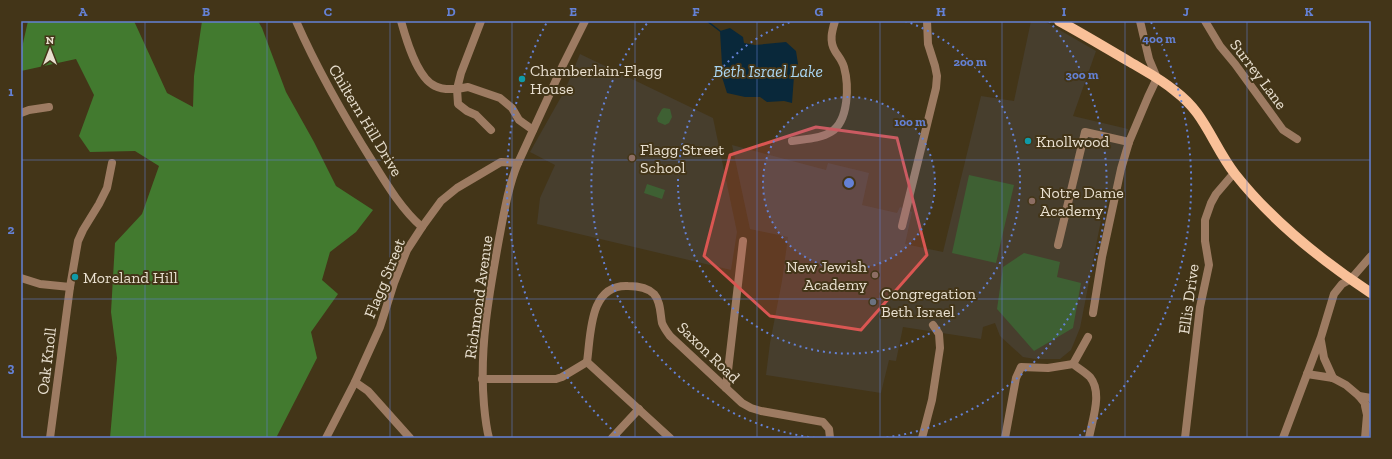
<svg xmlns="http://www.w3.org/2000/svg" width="1392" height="459" font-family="'Zilla Slab',serif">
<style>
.education{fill:#473e2d}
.green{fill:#3e6033}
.forest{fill:#427a2f}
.water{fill:#09283a}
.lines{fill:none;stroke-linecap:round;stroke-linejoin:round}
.stream{stroke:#09283a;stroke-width:1.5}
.minor{stroke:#9d7b62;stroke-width:8}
.major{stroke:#f9c098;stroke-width:10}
.marked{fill:#da5652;fill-opacity:0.2;stroke:#da5652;stroke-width:3;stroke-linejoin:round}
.grid{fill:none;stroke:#6481d5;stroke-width:1;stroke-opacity:0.55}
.ring{fill:none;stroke:#6481d5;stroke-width:2;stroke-dasharray:2 4}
.culture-dot{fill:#0f9aa8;stroke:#433518;stroke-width:1.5}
.education-dot{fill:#8d6e63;stroke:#433518;stroke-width:1.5}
.worship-dot{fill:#6b7280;stroke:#433518;stroke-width:1.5}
.labels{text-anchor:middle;stroke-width:4;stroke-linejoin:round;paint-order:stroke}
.poi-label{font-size:16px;fill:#e8dfcf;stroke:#433518;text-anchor:start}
.street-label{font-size:16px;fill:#e8dfcf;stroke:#433518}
.water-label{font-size:17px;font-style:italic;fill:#aad6f3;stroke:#433518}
.centre{fill:#6481d5;stroke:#433518;stroke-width:2}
.ring-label{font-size:12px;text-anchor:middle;font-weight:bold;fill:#6481d5;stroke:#433518;stroke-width:4;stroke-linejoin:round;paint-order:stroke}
.neatline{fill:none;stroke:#6481d5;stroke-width:1.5}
.grid-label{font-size:13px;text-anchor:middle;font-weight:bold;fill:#6481d5}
</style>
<rect width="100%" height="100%" fill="#433518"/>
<g class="education">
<path d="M1031,21h13l52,30 -23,65 55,13 -13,58 -13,28 -22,113 -9,22 -11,9h-25l-12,-2 -23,-21 -5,-13 -12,4 -2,12 -78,-12 -7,34 -7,-1 -8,33 -115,-18 4,-32 12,-62 6,-44 -38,-8 -18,-84 94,25 2,-7 41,10 -7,32 35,8 3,-6 12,5 -7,32 38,8 38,-156 33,5z"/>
<path d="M580,54l133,64 24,114 -6,38 -194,-46 3,-26 15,-33 -25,-13 35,-62z"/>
</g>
<g class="green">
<path d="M664,108l6,1 2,8 -3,6 -4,2 -7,-3 -1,-4 5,-9z"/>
<path d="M969,175l45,10 -18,78 -44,-10z"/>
<path d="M647,184l18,6 -3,9 -18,-6z"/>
<path d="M1024,253l36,9 -3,15 24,6 -8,45 -39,23 -37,-42 6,-42z"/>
</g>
<path class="forest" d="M28,21h106l33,72 26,14 1,-31 8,-55h56l4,7 24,64 28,50 22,44 37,24 -17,22 -26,20 -8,28 16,14 -27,38 6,26 -41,80h-166l7,-80 -6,-46 4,-69 27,-29 17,-48 -24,-15 -45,1 -11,-16 15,-41 -18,-36 -55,12v-19z"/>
<path class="water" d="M730,28l13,9 1,6 11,2 31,-3 10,9 2,13 -4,12 -2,27 -8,-2 -17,1 -7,-5h-15l-18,-4 -5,-16v-12l-2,-34z"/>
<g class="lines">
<path class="stream" d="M707,21l13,10"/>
<g class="minor">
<path d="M296,21c22,50 49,97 78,143 13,21 29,47 48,63"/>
<path d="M401,21c5,18 16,57 34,65 7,4 14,3 22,3l1,15 9,7 9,4 15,15"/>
<path d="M481,21l-20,52 -4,16 11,-2 32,11 12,10 7,12 14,10"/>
<path d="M1205,21l15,25 15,18 48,66 14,9"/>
<path d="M21,113l8,-3 20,-3"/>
<path d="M792,141c12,-2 28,-2 39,-9 18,-11 18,-47 13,-65 -2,-7 -6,-11 -9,-16 -6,-10 -3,-20 0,-30"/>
<path d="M902,226l34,-138 1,-12 -2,-10 -7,-22 -1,-23"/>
<path d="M1058,245l27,-113 44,10"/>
<path d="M21,278l19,6 30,3"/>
<path d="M1093,313l9,-56 19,-88 8,-27 19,-45 9,-19 -8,-19 -9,-38"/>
<path d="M1321,341l3,17 9,20"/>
<path d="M587,362c4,-28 2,-78 41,-76 9,0 20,2 26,8 7,8 6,19 8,29 2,5 5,9 8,13l72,67 9,5 10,3 62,11 6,7 1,9"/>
<path d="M587,362l83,76"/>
<path d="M1073,364l15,-27"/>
<path d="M1307,374l26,4 13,7 13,11 12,15"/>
<path d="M482,379h74l6,-2 25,-15"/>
<path d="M355,382l13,9 42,47"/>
<path d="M726,388l17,-147"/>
<path d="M1359,396l12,2"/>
<path d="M1365,406l2,9 -2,23"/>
<path d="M50,438l20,-151 8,-46 5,-11 16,-26 8,-16 5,-25"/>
<path d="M326,438l29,-56 25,-55 14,-44 13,-33 15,-23 19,-26 16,-13 44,-26 17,1 45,-98 22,-44"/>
<path d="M489,438c-3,-11 -4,-22 -5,-33 -5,-56 5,-111 15,-166 5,-26 9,-52 19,-76"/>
<path d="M612,438l27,-29"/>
<path d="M922,438l10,-38 8,-52 -1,-14 -6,-9"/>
<path d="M1005,438l11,-60 5,-11 27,1 25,-4c5,4 12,8 17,13 13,16 2,43 -1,61"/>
<path d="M1185,438l15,-131 9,-42 -4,-24v-21l6,-17 5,-9 18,-21"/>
<path d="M1283,438l38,-101 13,-43 8,-10 9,-5 20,-23"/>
</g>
<path class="major" d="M1059,21c24,13 47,27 71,41 15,9 31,17 45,29 8,6 16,14 22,22 14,19 23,42 38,61 37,47 86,86 136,119"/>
</g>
<path class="marked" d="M816,127l81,11 30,117 -66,75 -91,-14 -66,-60 26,-101z"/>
<path class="grid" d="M145,21v417M267,21v417M390,21v417M512,21v417M635,21v417M757,21v417M880,21v417M1002,21v417M1125,21v417M1247,21v417M21,160h1350M21,299h1350"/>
<circle cx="849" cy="183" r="86" fill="#6481d5" fill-opacity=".12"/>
<g class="ring">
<circle cx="849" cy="183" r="86"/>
<path d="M905 21A171 171 0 1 1 793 21"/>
<path d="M815 438A257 257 0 0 1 649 21M1049 21A257 257 0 0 1 883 438"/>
<path d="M620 437A342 342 0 0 1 547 22M1151 22A342 342 0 0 1 1078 437"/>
</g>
<g class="culture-dot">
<circle cx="522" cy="79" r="4"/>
<circle cx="1028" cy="141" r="4"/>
<circle cx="75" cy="277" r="4"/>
</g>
<g class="education-dot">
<circle cx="632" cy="158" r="4"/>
<circle cx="1032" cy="201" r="4"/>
<circle cx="875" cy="275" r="4"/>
</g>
<circle class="worship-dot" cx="873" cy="302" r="4"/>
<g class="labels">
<g class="poi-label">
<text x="530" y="76">Chamberlain-Flagg<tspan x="530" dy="18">House</tspan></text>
<text x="1036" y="147">Knollwood</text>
<text x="640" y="155">Flagg Street<tspan x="640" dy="18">School</tspan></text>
<text x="1040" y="198">Notre Dame<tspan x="1040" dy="18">Academy</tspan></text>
<text x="867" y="272" text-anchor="end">New Jewish<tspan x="867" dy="18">Academy</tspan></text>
<text x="83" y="283">Moreland Hill</text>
<text x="881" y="299">Congregation<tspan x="881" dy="18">Beth Israel</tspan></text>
</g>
<g class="street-label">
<text transform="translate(1259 74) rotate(53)" y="6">Surrey Lane</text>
<text transform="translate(366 120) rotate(59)" y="6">Chiltern Hill Drive</text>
<text transform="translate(384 278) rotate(-68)" y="6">Flagg Street</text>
<text transform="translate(478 297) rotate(-82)" y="6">Richmond Avenue</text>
<text transform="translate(1188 299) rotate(-82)" y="6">Ellis Drive</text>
<text transform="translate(709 352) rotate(44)" y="6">Saxon Road</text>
<text transform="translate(46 361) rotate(-83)" y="6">Oak Knoll</text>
</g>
<g class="water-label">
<text x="768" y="77">Beth Israel Lake</text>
</g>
</g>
<circle cx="849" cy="183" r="6" class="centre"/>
<g class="ring-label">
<text x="1159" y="43">400 m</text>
<text x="970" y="66">200 m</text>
<text x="1082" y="79">300 m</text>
<text x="910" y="126">100 m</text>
</g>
<rect width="1392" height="459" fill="none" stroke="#433518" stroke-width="44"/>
<g transform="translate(50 50)" stroke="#433518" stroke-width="3" paint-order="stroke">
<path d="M0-3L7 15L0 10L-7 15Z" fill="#e8dfcf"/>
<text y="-6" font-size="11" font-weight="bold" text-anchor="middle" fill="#e8dfcf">N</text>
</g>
<rect x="22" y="22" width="1348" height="415" class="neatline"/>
<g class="grid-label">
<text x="83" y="16">A</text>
<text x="206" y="16">B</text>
<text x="328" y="16">C</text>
<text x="451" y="16">D</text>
<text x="573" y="16">E</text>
<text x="696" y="16">F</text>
<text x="819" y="16">G</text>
<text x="941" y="16">H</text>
<text x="1064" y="16">I</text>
<text x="1186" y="16">J</text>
<text x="1309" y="16">K</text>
<text x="11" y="96">1</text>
<text x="11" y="234">2</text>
<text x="11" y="372">3</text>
</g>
</svg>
